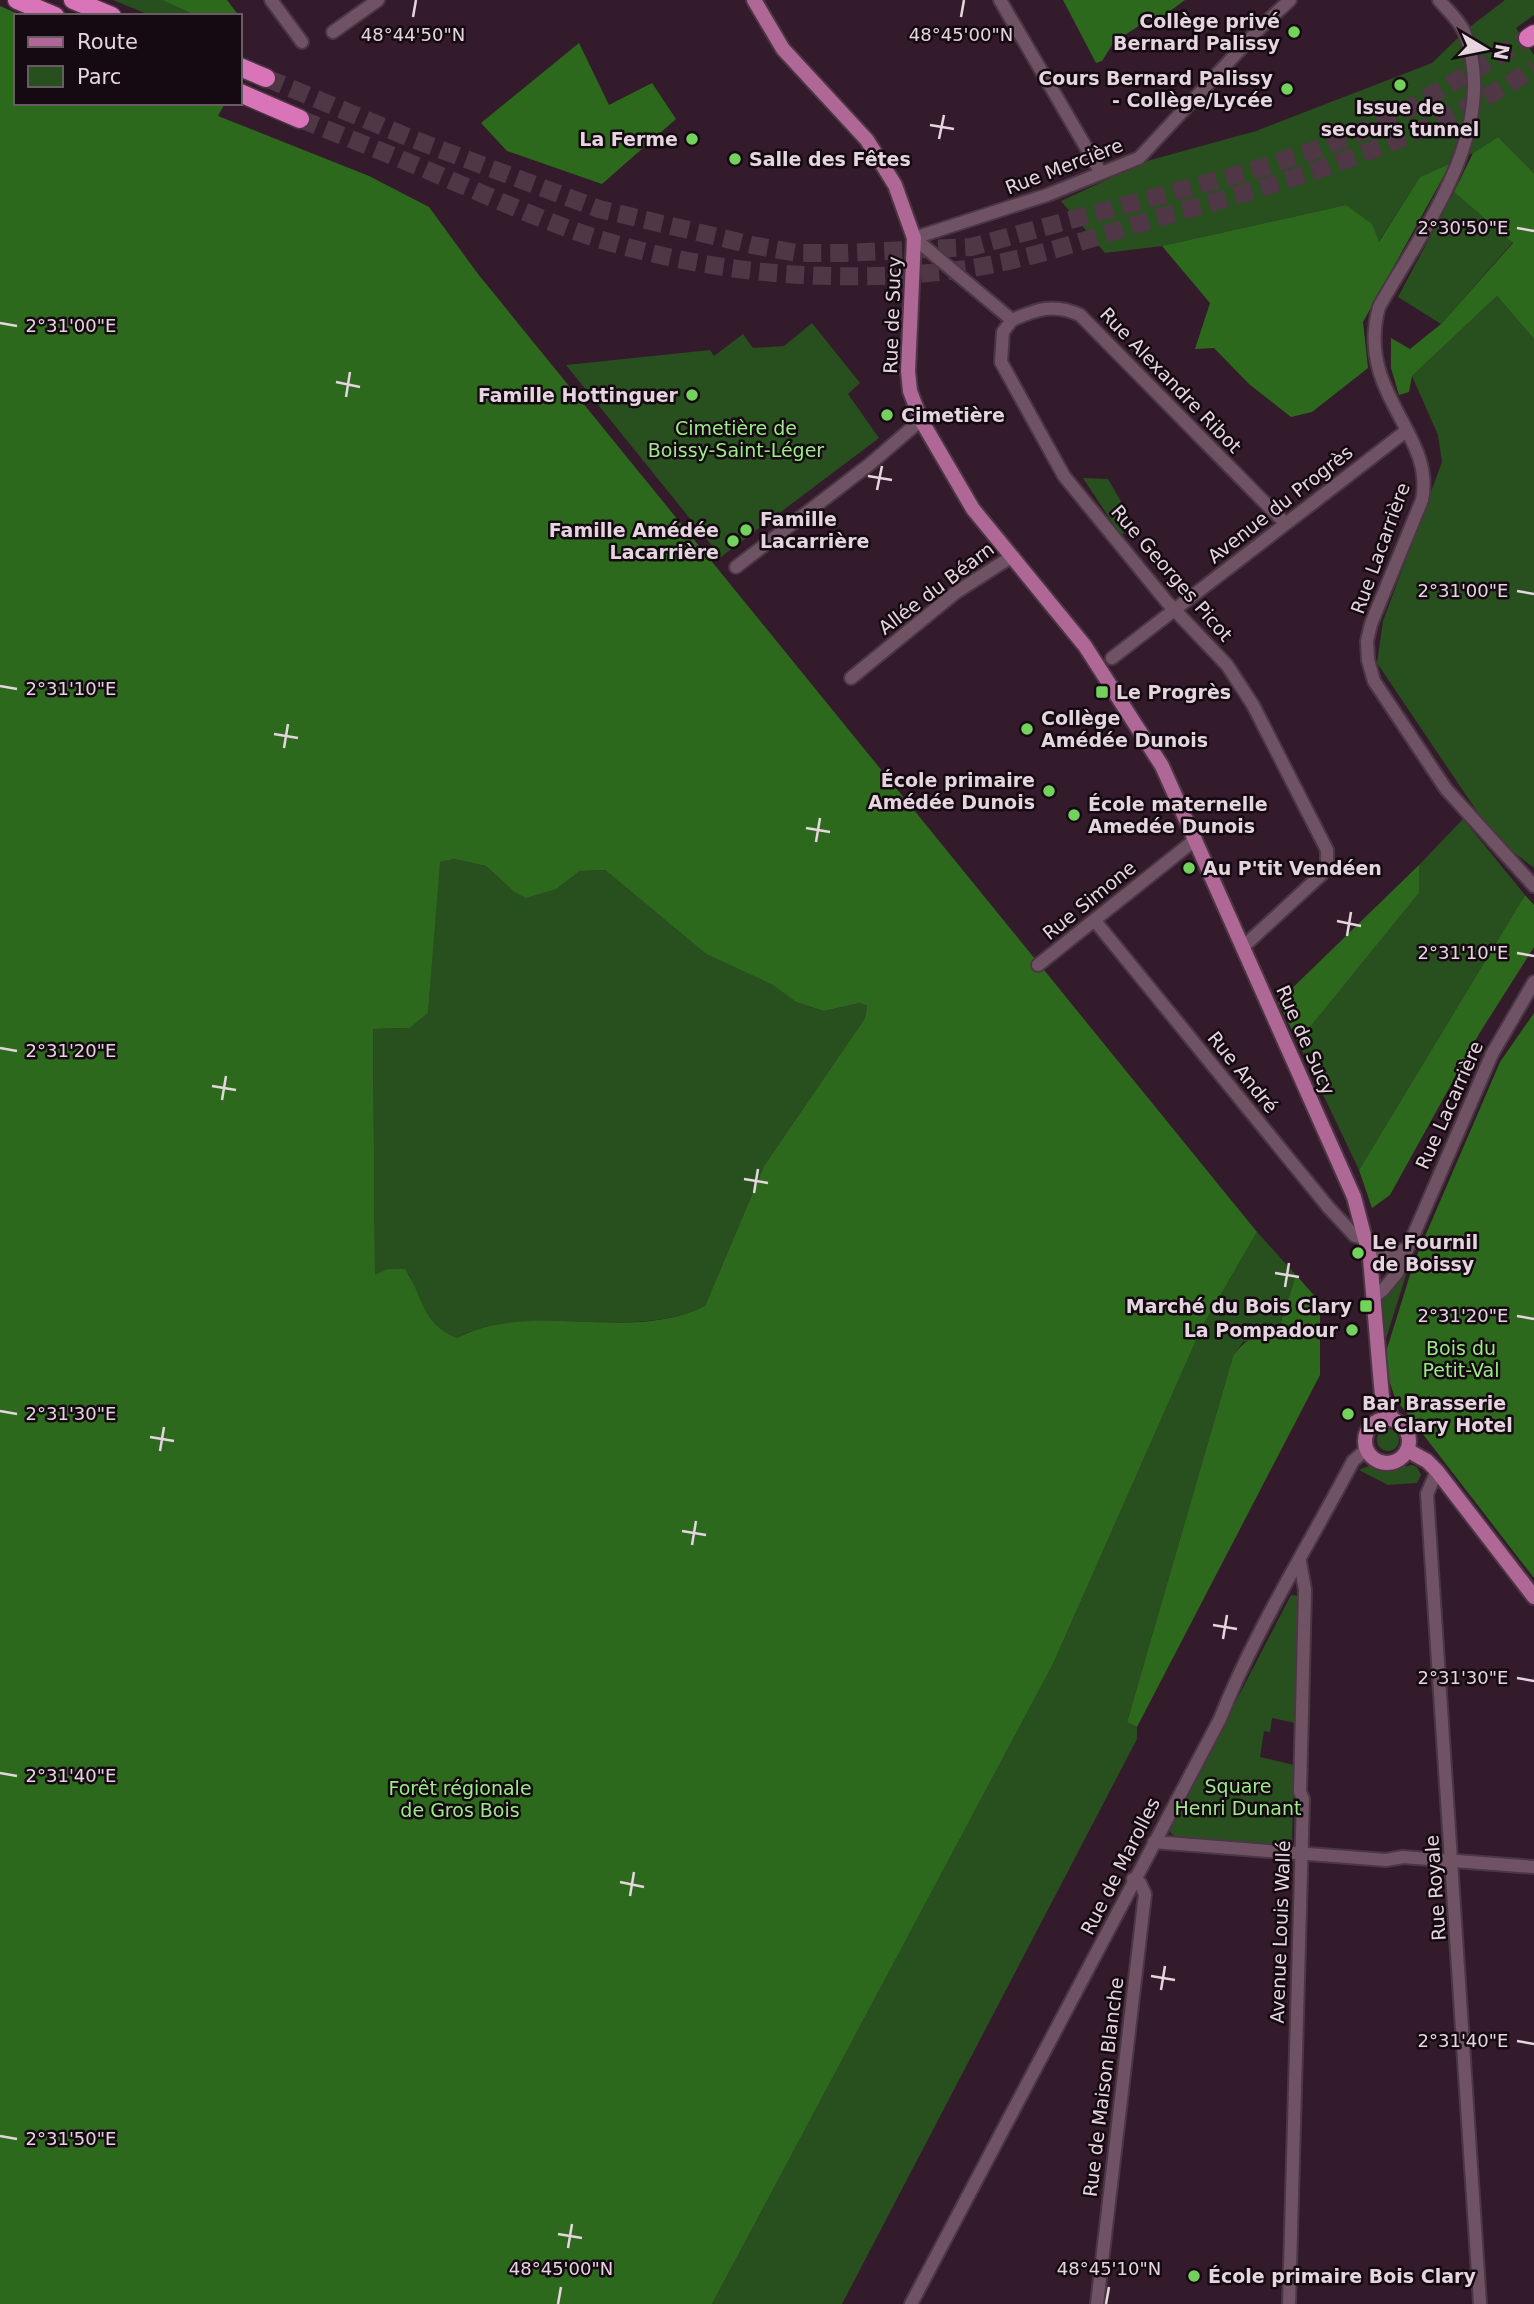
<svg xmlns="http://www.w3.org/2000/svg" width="1534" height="2304" font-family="'DejaVu Sans',sans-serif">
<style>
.green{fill:#284f1e}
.forest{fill:#2d691d;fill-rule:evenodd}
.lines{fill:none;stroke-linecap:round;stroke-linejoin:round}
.highway-tunnel{stroke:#4f3746;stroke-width:18;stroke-dasharray:18 9;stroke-linecap:butt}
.minor-casing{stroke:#4b3744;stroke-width:16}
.major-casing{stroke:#4b3744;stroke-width:18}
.highway-casing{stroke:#4b3744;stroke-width:21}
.minor{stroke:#6f5364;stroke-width:12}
.major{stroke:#af6796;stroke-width:14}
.highway{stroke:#da74b8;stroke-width:18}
.ticks{fill:none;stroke:#e5d5de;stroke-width:2.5}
.poi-dot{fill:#73d25c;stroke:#150a11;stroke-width:2.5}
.labels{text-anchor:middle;stroke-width:5;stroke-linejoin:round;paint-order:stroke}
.poi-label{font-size:19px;font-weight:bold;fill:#e5d5de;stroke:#150a11;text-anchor:start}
.street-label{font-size:19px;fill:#e5d5de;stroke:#150a11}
.park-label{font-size:19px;fill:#9bec88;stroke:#150a11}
.ticks-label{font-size:18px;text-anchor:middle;fill:#e5d5de;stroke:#150a11;stroke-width:5;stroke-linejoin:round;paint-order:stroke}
</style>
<rect width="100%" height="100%" fill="#341b2b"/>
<g class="green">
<path d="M113,0h49l35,16h-45z"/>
<path d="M1505,0h29v15l-18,13 18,27v118l-36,-36 -25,16 -53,24 -42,66 -32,-38 -184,41 -57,7 -44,-52 86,-40 109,-30 176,-68 35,-34z"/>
<path d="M1454,192l59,50 -72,82 -43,-27z"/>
<path d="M1497,296l37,43v529l-39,-30 -118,-175 6,-42 59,-159 -4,-27 -26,-59z"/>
<path d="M812,323l48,60 -12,11 31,44 -158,119 -155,-192 144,-15 4,6 29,-22 10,14 31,-2z"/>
<path d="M1083,478l25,1 22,38 -8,20z"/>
<path d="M1463,819l62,76 -166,275 -61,-128 121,-149v-28z"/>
<path d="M454,859l32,7 27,25 43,-2 24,-18 25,-1 101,84 68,31 22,17 28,9 36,-8 7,3 -2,12 -101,148 -59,140c-74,37 -179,-6 -248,32 -31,-12 -37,-35 -48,-64l-34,1 -2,-246 37,-1 18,-15 11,-151z"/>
<path d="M1257,1232l39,43 -20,62 -33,5 -10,14 -106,366 10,5v12l-295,565h-130l341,-640 149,-337z"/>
<path d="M1402,1270l5,2 -23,73 -3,-43z"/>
<circle cx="1388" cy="1440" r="11"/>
<path d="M1412,1465l5,2 4,8 -4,8 -29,2 -29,-15 10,-4 20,4z"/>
<path d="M1291,1595l7,1 -3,127 -23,-5 -2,14 -6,-1 -4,26 34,8 -2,76 -3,4 -114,-7 -6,-8z"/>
</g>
<g class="forest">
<path d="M162,0h65l12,16h-42z"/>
<path d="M1063,0h122l-26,19 -5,-3 -40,26 -12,19 -6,2z"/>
<path d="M0,6l23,10h-7v87h209l-7,13 151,60 60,31 49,67 779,958 -55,95 -149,337 -341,640h-712zM454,859l32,7 27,25 13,7 30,-9 24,-18 25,-1 101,84 67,31 23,17 28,9 36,-8 7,3 -2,12 -101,148 -59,140c-75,38 -177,-7 -248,32 -37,-15 -33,-41 -52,-69h-17l-13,6 -2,-246 37,-1 18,-15 12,-151z"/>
<path d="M579,43l30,62 43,-22 24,36 -74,65 -95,-33 -26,-28z"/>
<path d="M1498,137l36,36v166l-37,-43 -85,80 -3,16 -10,3 -8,-27v-30l19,11 31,-25 72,-81 -59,-51 19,-39z"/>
<path d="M1451,163l-88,159 5,46 -56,44 -21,5 -42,-33 -35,-36 -19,1 15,-46 -48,-57 184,-41 26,19 7,18 41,-65z"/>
<path d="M1419,865v28l-121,149 -20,-40z"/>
<path d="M1525,895l9,10v42l-55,87 -89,161 -18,13 -13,-38z"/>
<path d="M1534,1013v565l-139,-180 -8,-24 -1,-22 28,-90 86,-200z"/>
<path d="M1296,1275l24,27v73l-183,352 -10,-5 106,-366c13,-18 22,-21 43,-19z"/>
</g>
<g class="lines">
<g class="highway-tunnel">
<path d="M266,78l144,60 189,71 153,36 45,8h47l127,-6 280,-76 76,-25 69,-30 132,-78"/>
<path d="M300,119c53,21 105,41 157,64 50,21 100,44 152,59 113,33 233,42 349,28 77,-10 153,-39 227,-60 125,-35 240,-71 349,-142"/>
</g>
<defs>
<g id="minor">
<path d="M271,0l31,42"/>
<path d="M1000,0l101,173"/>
<path d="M1439,0c8,10 22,22 26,34 36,95 -42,195 -86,273 -24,86 57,127 43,193l-51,124 -4,17 1,19 6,21 72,108 88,97"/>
<path d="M333,32l45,-32"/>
<path d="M1012,320l-9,12 -2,30 63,114 103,126 60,63 26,40 74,145v14l-5,10 -79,73"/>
<path d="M1012,320l-98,-82 133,-43 92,-37 123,-132 28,-26"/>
<path d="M1012,320c25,-11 42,-17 68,-5l205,208"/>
<path d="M736,567l134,-103 51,-44"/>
<path d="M1112,658l294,-227"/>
<path d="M851,678l104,-85 56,-36"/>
<path d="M1095,921l234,287 26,28 11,2"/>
<path d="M1038,965l158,-126"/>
<path d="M1370,1258l23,-2 13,-8"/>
<path d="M1373,1297l10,-7 14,-17 95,-219 42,-72"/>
<path d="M1437,1471l-10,23 53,810"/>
<path d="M1154,1842l232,18 17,-3 131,10"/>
<path d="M911,2304l309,-585c35,-89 88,-172 133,-258l14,-12"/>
<path d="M1097,2304l48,-410 -5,-11 -7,-4"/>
<path d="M1289,2304l14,-505 -3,-7 5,-202 -5,-28"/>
</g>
<g id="major">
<path d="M754,0l29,49 84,91 28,45 19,53 -6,133 2,20 11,29 52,89 112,137 77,120 192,431 16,61 12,139 10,21"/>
<circle cx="1387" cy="1441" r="22"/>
<path d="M1407,1450l20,11 10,10 97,126"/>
</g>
<g id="highway">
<path d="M17,0l38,16"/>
<path d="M73,0l39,16"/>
<path d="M1528,38l6,-4"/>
<path d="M240,67l26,11"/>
<path d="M240,93l60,26"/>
</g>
</defs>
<use href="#minor" class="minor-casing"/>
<use href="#major" class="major-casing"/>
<use href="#highway" class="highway-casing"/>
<use href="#minor" class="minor"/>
<use href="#major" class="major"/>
<use href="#highway" class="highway"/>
</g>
<path class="ticks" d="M413,17l3,-17M961,17l3,-17M930,125l24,4M939,139l5,-24M1517,228l17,3M0,323l17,3M336,382l24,5M346,397l4,-25M868,476l24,4M877,490l5,-24M1517,591l17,3M0,686l17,3M274,734l24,4M284,748l4,-24M806,828l24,4M816,842l4,-24M1337,921l24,5M1347,936l4,-24M1517,953l17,3M0,1048l17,3M212,1086l24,4M222,1100l4,-24M744,1179l24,4M754,1193l4,-24M1275,1273l24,4M1285,1287l4,-24M1517,1316l17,3M0,1411l17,3M150,1437l24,4M160,1451l4,-24M682,1531l24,4M692,1545l4,-24M1213,1625l24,4M1223,1639l4,-24M1517,1678l17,3M0,1773l17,3M620,1882l24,5M630,1896l4,-24M1151,1976l24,4M1161,1990l4,-24M1517,2041l17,3M0,2136l17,3M558,2234l24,4M568,2248l4,-24M558,2304l3,-17M1106,2304l3,-17"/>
<g class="poi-dot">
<circle cx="1294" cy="32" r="7"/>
<circle cx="1400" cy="85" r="7"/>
<circle cx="1287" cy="89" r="7"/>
<circle cx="692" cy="139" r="7"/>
<circle cx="735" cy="159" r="7"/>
<circle cx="692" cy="395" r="7"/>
<circle cx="887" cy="415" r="7"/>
<circle cx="746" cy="530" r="7"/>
<circle cx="733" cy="541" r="7"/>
<rect x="1095" y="685" width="14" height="14" rx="3.5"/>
<circle cx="1027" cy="729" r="7"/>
<circle cx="1049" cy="791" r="7"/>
<circle cx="1074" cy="815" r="7"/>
<circle cx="1189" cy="868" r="7"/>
<circle cx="1358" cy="1253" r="7"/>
<rect x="1359" y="1299" width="14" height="14" rx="3.5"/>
<circle cx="1352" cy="1330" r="7"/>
<circle cx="1348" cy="1414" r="7"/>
<circle cx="1194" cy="2276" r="7"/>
</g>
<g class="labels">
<g class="poi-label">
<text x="1280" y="28" text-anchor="end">Collège privé<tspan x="1280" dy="22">Bernard Palissy</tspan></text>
<text x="1273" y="85" text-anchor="end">Cours Bernard Palissy<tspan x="1273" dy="22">- Collège/Lycée</tspan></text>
<text x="1400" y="114" text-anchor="middle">Issue de<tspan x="1400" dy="22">secours tunnel</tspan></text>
<text x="678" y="146" text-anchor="end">La Ferme</text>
<text x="749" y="166">Salle des Fêtes</text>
<text x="678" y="402" text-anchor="end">Famille Hottinguer</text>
<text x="901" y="422">Cimetière</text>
<text x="760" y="526">Famille<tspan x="760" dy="22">Lacarrière</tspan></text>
<text x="719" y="537" text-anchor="end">Famille Amédée<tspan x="719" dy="22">Lacarrière</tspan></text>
<text x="1116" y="699">Le Progrès</text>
<text x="1041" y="725">Collège<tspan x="1041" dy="22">Amédée Dunois</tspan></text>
<text x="1035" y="787" text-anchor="end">École primaire<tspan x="1035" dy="22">Amédée Dunois</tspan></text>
<text x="1088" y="811">École maternelle<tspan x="1088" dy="22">Amedée Dunois</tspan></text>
<text x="1203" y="875">Au P'tit Vendéen</text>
<text x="1372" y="1249">Le Fournil<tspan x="1372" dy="22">de Boissy</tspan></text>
<text x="1352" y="1313" text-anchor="end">Marché du Bois Clary</text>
<text x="1338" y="1337" text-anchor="end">La Pompadour</text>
<text x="1362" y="1410">Bar Brasserie<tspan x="1362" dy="22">Le Clary Hotel</tspan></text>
<text x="1208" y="2283">École primaire Bois Clary</text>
</g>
<g class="street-label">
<text transform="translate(1064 166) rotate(-21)" y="7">Rue Mercière</text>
<text transform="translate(892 315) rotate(-88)" y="7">Rue de Sucy</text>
<text transform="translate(1171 380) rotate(46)" y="7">Rue Alexandre Ribot</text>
<text transform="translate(1280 504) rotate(-38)" y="7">Avenue du Progrès</text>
<text transform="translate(1380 548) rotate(-70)" y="7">Rue Lacarrière</text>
<text transform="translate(1172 573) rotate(49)" y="7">Rue Georges Picot</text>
<text transform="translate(936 588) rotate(-37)" y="7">Allée du Béarn</text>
<text transform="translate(1089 900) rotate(-39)" y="7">Rue Simone</text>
<text transform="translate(1306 1040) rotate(66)" y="7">Rue de Sucy</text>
<text transform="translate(1243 1072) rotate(51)" y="7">Rue André</text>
<text transform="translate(1449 1105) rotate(-66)" y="7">Rue Lacarrière</text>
<text transform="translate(1120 1866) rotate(-63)" y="7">Rue de Marolles</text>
<text transform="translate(1435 1888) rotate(-94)" y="7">Rue Royale</text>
<text transform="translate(1280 1932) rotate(-88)" y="7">Avenue Louis Wallé</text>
<text transform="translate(1103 2087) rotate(-83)" y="7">Rue de Maison Blanche</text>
</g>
<g class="park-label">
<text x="736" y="435">Cimetière de<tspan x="736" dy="22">Boissy-Saint-Léger</tspan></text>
<text x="1461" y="1355">Bois du<tspan x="1461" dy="22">Petit-Val</tspan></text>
<text x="1238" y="1793">Square<tspan x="1238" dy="22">Henri Dunant</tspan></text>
<text x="460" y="1795">Forêt régionale<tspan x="460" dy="22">de Gros Bois</tspan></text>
</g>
</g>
<g class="ticks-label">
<text x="413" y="41">48°44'50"N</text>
<text x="961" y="41">48°45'00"N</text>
<text x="1463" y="234">2°30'50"E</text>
<text x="71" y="332">2°31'00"E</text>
<text x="1463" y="597">2°31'00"E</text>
<text x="71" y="695">2°31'10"E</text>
<text x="1463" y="959">2°31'10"E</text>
<text x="71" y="1057">2°31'20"E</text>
<text x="1463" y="1322">2°31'20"E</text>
<text x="71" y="1420">2°31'30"E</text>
<text x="1463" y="1684">2°31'30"E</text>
<text x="71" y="1782">2°31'40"E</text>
<text x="1463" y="2047">2°31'40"E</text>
<text x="71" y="2145">2°31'50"E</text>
<text x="561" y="2275">48°45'00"N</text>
<text x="1109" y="2275">48°45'10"N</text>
</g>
<rect x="14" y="14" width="228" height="91" fill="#150a11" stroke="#685b63" stroke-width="2"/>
<rect x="28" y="37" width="35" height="10" fill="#af6796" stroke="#685b63" stroke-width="2"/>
<text x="77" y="49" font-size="21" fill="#e5d5de">Route</text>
<rect x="28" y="66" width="35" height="21" fill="#284f1e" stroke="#685b63" stroke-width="2"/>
<text x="77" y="84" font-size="21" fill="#e5d5de">Parc</text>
<g transform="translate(1485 49) rotate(100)" stroke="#150a11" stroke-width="5" paint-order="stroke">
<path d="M0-5L12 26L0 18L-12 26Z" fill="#e5d5de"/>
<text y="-10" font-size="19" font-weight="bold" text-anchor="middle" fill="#e5d5de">N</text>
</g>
</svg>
